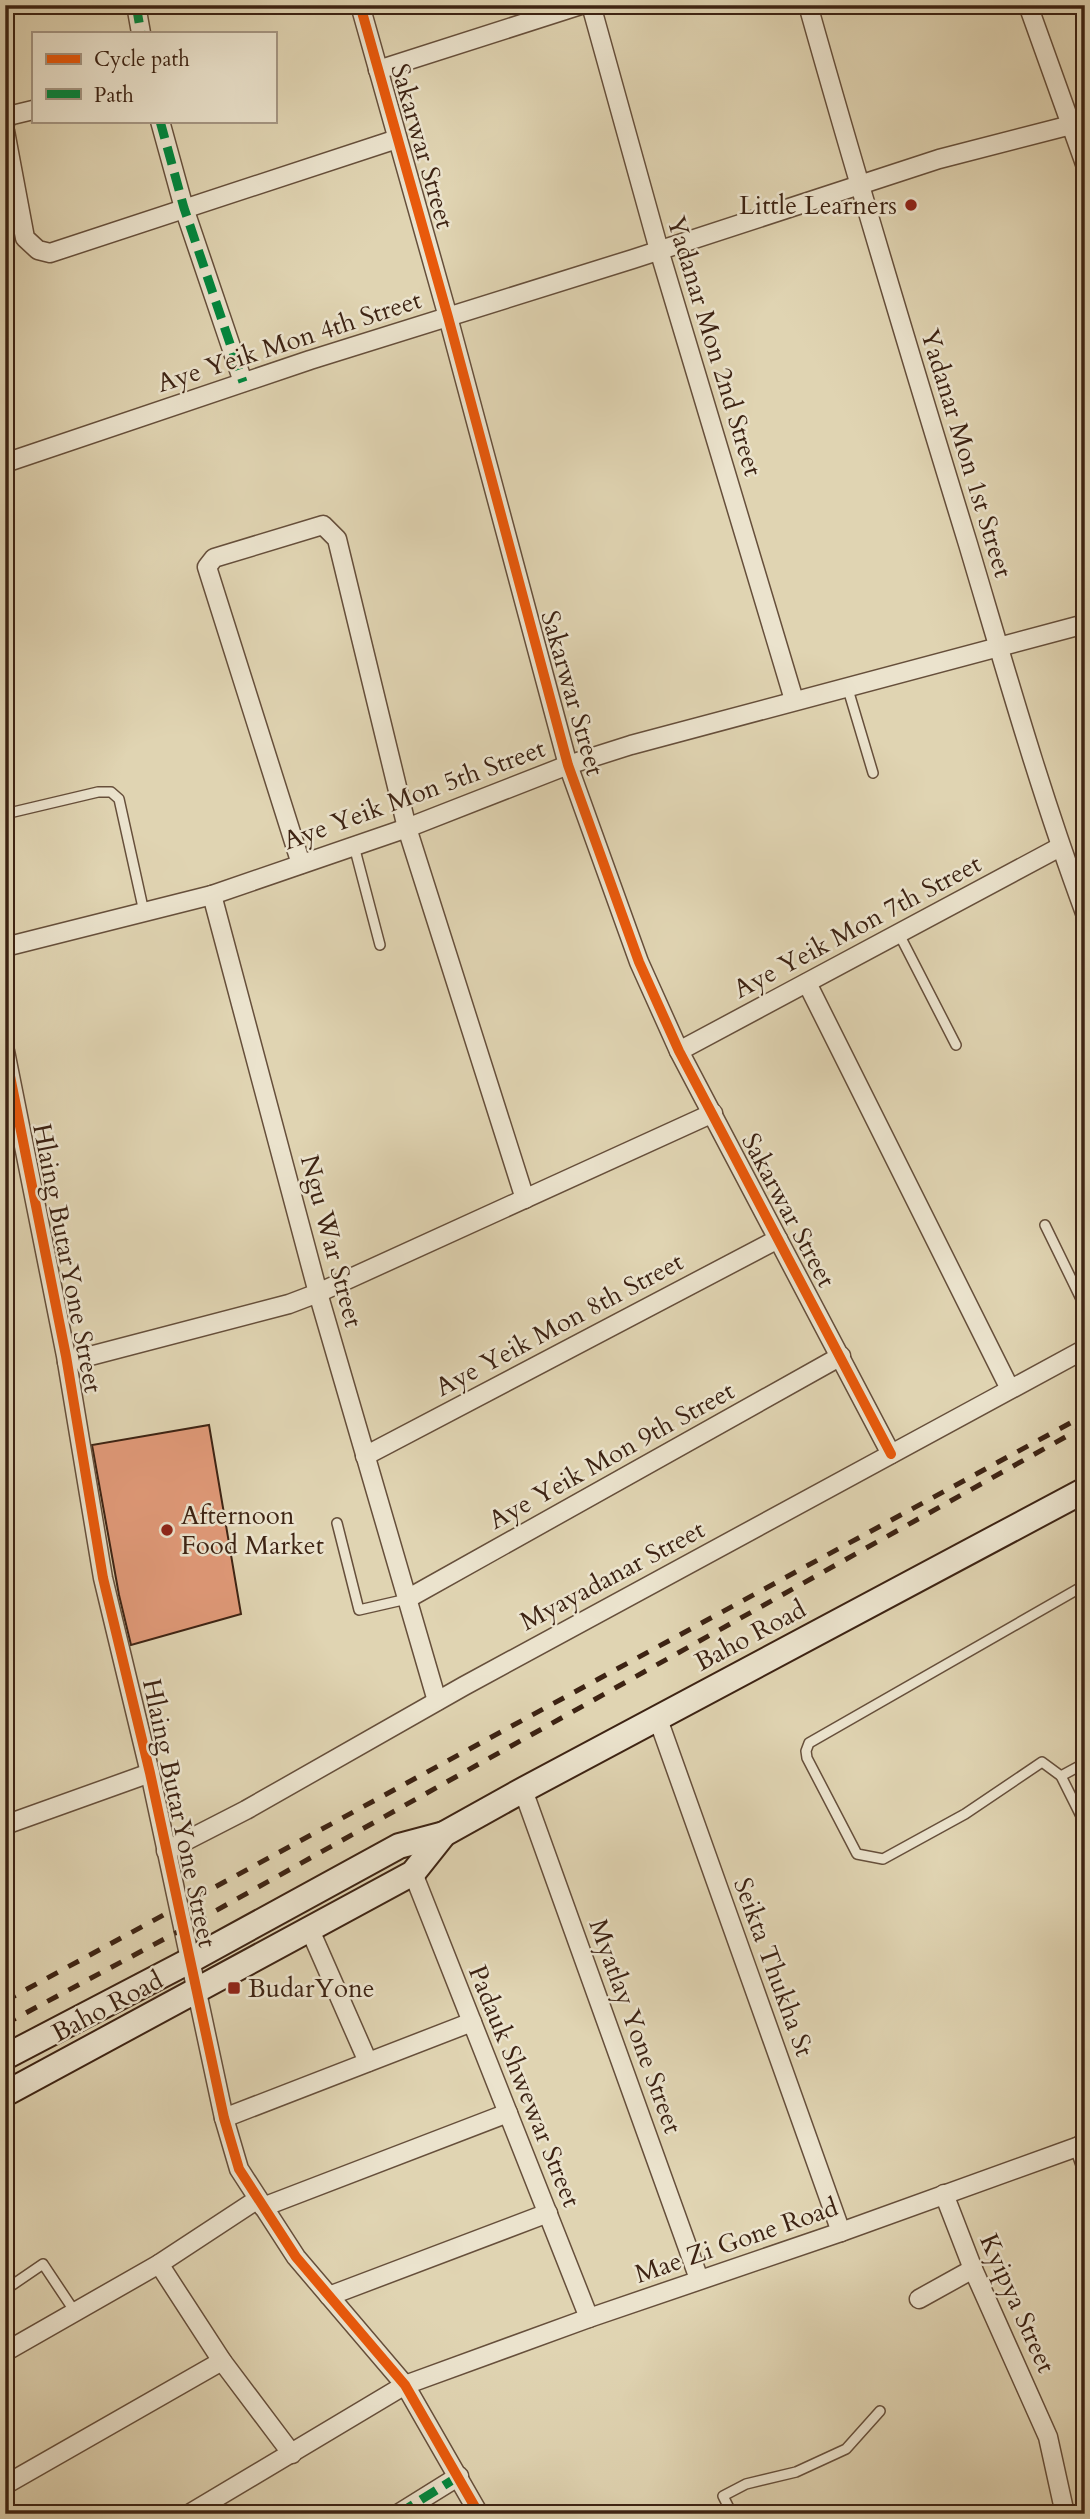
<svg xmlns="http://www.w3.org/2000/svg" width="1090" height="2519" font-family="Cardo,serif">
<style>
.building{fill:#e19a79;stroke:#3d2313;stroke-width:2}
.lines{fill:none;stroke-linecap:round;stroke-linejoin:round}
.service-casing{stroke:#664f3b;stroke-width:12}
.minor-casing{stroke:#664f3b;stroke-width:21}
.secondary-casing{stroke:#3d2313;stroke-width:28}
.service{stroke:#ebe3cd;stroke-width:9}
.minor{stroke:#ebe3cd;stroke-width:18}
.secondary{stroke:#ebe3cd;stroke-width:24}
.rail{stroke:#3d2313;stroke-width:5;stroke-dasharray:12 12;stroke-linecap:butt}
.quiet{stroke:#00873e;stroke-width:9;stroke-dasharray:18 9;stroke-linecap:butt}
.cycleway-casing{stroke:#ebe3cd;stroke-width:15}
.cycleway{stroke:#e8590c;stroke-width:10}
.poi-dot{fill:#8f2418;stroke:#ebe3cd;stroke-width:2.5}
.labels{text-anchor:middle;stroke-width:5;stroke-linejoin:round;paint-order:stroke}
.street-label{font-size:26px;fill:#3d2313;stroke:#ebe3cd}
.poi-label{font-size:26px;fill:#3d2313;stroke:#ebe3cd;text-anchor:start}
</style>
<rect width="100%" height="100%" fill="#e0d4b2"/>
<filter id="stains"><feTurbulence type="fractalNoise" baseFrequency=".00286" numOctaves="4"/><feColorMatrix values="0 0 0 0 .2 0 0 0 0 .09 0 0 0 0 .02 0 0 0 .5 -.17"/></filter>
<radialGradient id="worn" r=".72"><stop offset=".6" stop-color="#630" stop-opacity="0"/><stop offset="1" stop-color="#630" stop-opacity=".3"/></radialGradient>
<path class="building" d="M209,1425l32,189 -110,31 -12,-50 -27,-150z"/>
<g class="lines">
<defs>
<g id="service">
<path d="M847,686l26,87"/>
<path d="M5,814l93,-22h13l8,7 25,113"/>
<path d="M354,846l26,99"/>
<path d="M899,934l57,111"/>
<path d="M1045,1225l40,82"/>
<path d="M337,1523l22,87 48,-11"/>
<path d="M1085,1585l-276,158 -3,8 1,7 50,96 26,5 82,-45 77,-52 19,14 24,48"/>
<path d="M1061,1776l24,-13"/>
<path d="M5,2290l38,-26 32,48"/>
<path d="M732,2514l-9,-18 23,-12 50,-12 50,-23 34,-38"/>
</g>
<g id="minor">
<path d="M136,5l5,28"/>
<path d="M360,5l88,312 120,448 71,197 40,89 212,403"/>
<path d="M591,5l68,245 135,450"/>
<path d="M808,5c51,181 105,360 160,539 37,124 72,248 117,369"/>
<path d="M1028,5l57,159"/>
<path d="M378,70l203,-65"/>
<path d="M160,121l24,87 59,174"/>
<path d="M5,123l3,-7 25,-6"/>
<path d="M5,131l20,107 13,12 12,3 347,-114"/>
<path d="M5,463l305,-103 323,-101 306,-100 132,-34"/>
<path d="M301,864l-94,-297 7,-9 109,-33 14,14 70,289 118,371"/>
<path d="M212,895l106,398 119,408"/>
<path d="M5,947l207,-52 195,-67 161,-63 63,-20 454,-121"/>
<path d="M807,983l203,406"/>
<path d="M5,1051l61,305 37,222 47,195 74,345 15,51 57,88 109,128 74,129"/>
<path d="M679,1051l381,-204"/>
<path d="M67,1362l222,-58 29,-11 395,-180"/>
<path d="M365,1456l413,-217"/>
<path d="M407,1599l434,-243"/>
<path d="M658,1719l183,513"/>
<path d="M523,1790l176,489"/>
<path d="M5,1825l145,-52"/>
<path d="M166,1851l80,-41 218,-124 621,-337"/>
<path d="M413,1873l176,445"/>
<path d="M310,1930l58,132"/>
<path d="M224,2118l248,-96"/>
<path d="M1079,2146l6,17"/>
<path d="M944,2194l29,75 75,168 17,77"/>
<path d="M263,2207l245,-94"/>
<path d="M159,2264l63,97 70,93"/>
<path d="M329,2296l219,-83"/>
<path d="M919,2299l54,-30"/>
<path d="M5,2352l154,-88 99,-65"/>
<path d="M5,2485l217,-124"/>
<path d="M189,2514l216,-129 184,-67 252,-86 244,-88"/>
<path d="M398,2514l61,-38"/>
</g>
<g id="secondary">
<path d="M5,2057l184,-96 210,-115 45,-12"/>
<path d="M5,2094l408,-221 31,-39 79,-44 562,-300"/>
</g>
</defs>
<use href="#service" class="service-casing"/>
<use href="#minor" class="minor-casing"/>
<use href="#secondary" class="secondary-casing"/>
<use href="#service" class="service"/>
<use href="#minor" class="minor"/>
<use href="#secondary" class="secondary"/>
<g class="rail">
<path d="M5,2001l1080,-586"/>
<path d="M5,2024l178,-95 902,-503"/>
</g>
<g class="quiet">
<path d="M136,5l5,28"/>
<path d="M160,121l24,87 59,174"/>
<path d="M398,2514l61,-38"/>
</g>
<defs>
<g id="cycleway">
<path d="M360,5l88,312 120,448 71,197 40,89 212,403"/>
<path d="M5,1051l61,305 37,222 47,195 74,345 15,51 57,88 109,128 74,129"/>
</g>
</defs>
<use href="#cycleway" class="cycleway-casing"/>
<use href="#cycleway" class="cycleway"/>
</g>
<g class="poi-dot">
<circle cx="911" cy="205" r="7"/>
<circle cx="167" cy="1530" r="7"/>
<rect x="227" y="1981" width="14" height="14" rx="3.5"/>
</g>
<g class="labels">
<g class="street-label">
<text transform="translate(423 146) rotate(74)" y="9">Sakarwar Street</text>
<text transform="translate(289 341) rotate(-18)" y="9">Aye Yeik Mon 4th Street</text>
<text transform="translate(715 346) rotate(73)" y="9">Yadanar Mon 2nd Street</text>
<text transform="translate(967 453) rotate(73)" y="9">Yadanar Mon 1st Street</text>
<text transform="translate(573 693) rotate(74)" y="9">Sakarwar Street</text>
<text transform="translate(414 794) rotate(-20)" y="9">Aye Yeik Mon 5th Street</text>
<text transform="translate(857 926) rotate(-28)" y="9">Aye Yeik Mon 7th Street</text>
<text transform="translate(789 1210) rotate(62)" y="9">Sakarwar Street</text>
<text transform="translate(332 1241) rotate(75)" y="9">Ngu War Street</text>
<text transform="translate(68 1258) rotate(79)" y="9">Hlaing ButarYone Street</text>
<text transform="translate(559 1324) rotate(-28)" y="9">Aye Yeik Mon 8th Street</text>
<text transform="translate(611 1455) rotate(-29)" y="9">Aye Yeik Mon 9th Street</text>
<text transform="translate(612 1575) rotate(-28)" y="9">Myayadanar Street</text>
<text transform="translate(750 1635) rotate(-28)" y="9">Baho Road</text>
<text transform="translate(180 1813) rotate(78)" y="9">Hlaing ButarYone Street</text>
<text transform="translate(774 1967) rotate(70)" y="9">Seikta Thukha St</text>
<text transform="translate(107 2006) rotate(-28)" y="9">Baho Road</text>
<text transform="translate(636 2026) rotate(70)" y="9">Myatlay Yone Street</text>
<text transform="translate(525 2086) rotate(68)" y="9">Padauk Shwewar Street</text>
<text transform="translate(736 2240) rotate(-19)" y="9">Mae Zi Gone Road</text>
<text transform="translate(1018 2303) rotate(66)" y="9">Kyipya Street</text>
</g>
<g class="poi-label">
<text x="897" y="214" text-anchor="end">Little Learners</text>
<text x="181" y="1524">Afternoon<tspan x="181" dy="30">Food Market</tspan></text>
<text x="248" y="1997">BudarYone</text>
</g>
</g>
<rect width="1090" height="2519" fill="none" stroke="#e0d4b2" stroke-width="28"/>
<rect x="7" y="7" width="1076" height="2505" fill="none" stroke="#3d2313" stroke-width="3.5"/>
<rect x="14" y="14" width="1062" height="2491" fill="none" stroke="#3d2313" stroke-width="2"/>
<rect x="32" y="32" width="245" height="91" fill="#ebe3cd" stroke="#a59683" stroke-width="2"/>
<rect x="46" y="54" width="35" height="10" fill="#e8590c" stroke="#a59683" stroke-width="2"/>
<text x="94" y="66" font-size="21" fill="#3d2313">Cycle path</text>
<rect x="46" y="89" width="35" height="10" fill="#00873e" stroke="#a59683" stroke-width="2"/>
<text x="94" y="102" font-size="21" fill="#3d2313">Path</text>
<rect width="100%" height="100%" filter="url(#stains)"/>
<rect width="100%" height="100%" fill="url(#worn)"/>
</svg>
